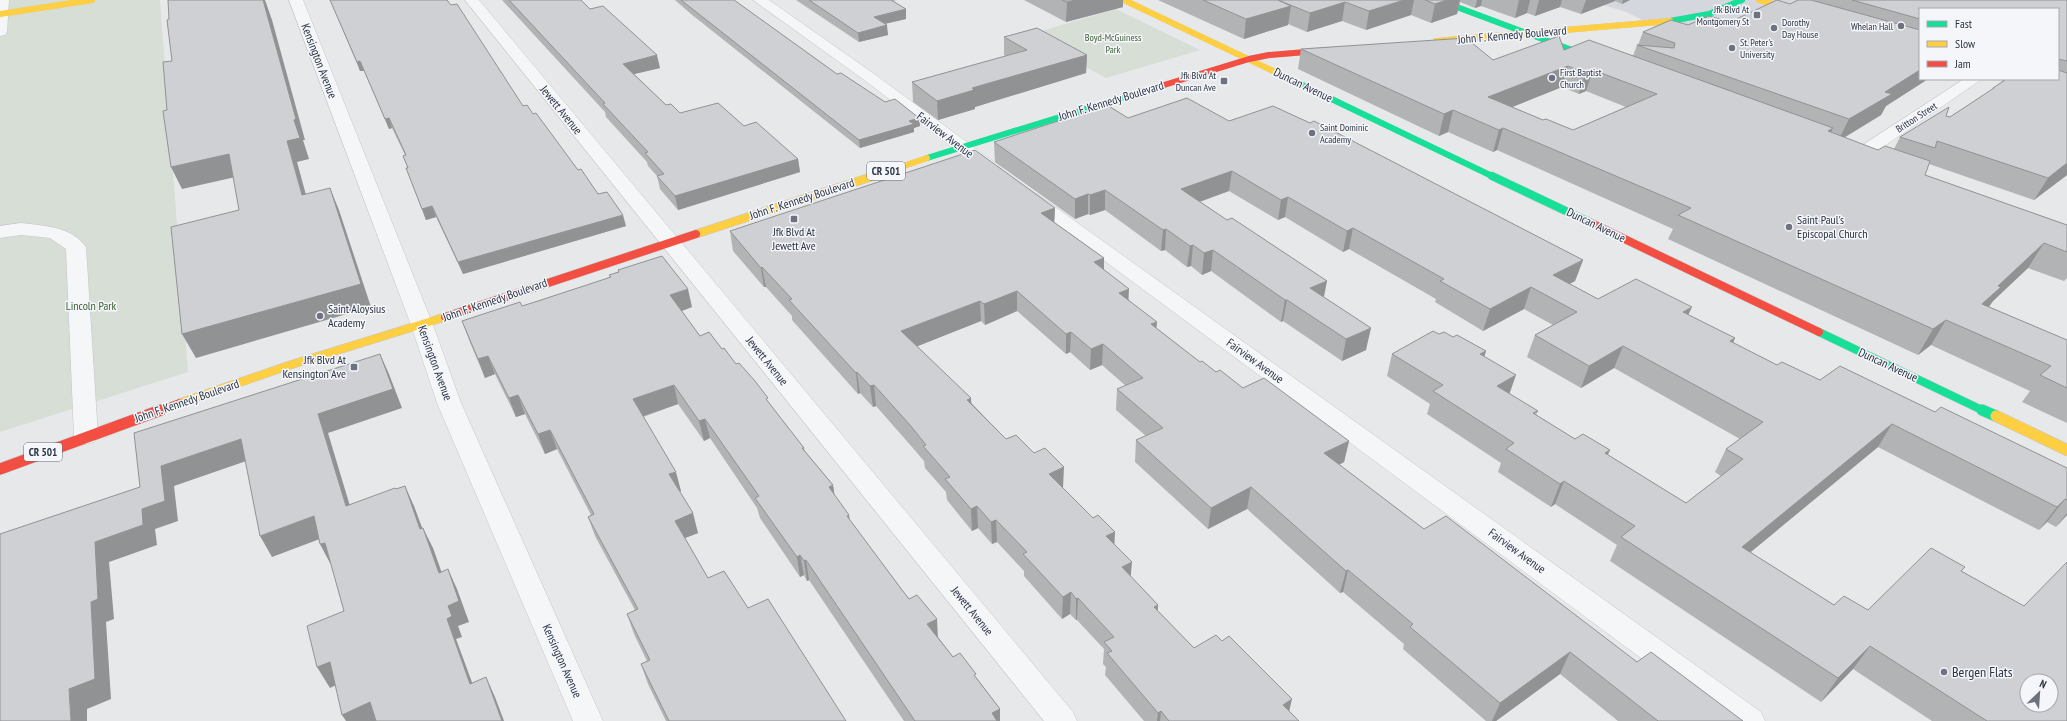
<svg xmlns="http://www.w3.org/2000/svg" width="2067" height="721" font-family="'PT Sans Narrow',sans-serif">
<style>
.built{fill:#d4d7dd}
.green{fill:#d6ded6}
.lines{fill:none;stroke-linecap:round;stroke-linejoin:round}
.street-casing{stroke:#c4c6c8;stroke-width:1}
.fast-far2-casing{stroke:#c4c6c8;stroke-width:6}
.fast-far1-casing{stroke:#c4c6c8;stroke-width:9}
.fast-casing{stroke:#c4c6c8;stroke-width:12}
.slow-far2-casing{stroke:#c4c6c8;stroke-width:6}
.slow-far1-casing{stroke:#c4c6c8;stroke-width:9}
.slow-casing{stroke:#c4c6c8;stroke-width:12}
.jam-far2-casing{stroke:#c4c6c8;stroke-width:6}
.jam-far1-casing{stroke:#c4c6c8;stroke-width:9}
.jam-casing{stroke:#c4c6c8;stroke-width:12}
.street{fill:#f5f6f7;fill-rule:evenodd}
.fast-far2{stroke:#16e098;stroke-width:6}
.fast-far1{stroke:#16e098;stroke-width:8}
.fast{stroke:#16e098;stroke-width:11}
.slow-far2{stroke:#ffcf43;stroke-width:6}
.slow-far1{stroke:#ffcf43;stroke-width:8}
.slow{stroke:#ffcf43;stroke-width:11}
.jam-far2{stroke:#f24e42;stroke-width:6}
.jam-far1{stroke:#f24e42;stroke-width:8}
.jam{stroke:#f24e42;stroke-width:11}
.wall{fill:#b1b3b5;fill-rule:evenodd}
.shaded-wall{fill:#909294}
.building{fill:#ced0d3;stroke:#909294;fill-rule:evenodd}
.poi-dot{fill:#6c737f;stroke:#f4f6f9;stroke-width:1.5}
.labels{text-anchor:middle;stroke-width:3;stroke-linejoin:round;paint-order:stroke}
.far-poi-label{font-size:10px;fill:#2b3445;stroke:#f4f6f9;text-anchor:start}
.far-park-label{font-size:10px;fill:#3f6138;stroke:#f4f6f9}
.far-street-label{font-size:10px;fill:#2b3445;stroke:#f4f6f9}
.shield{fill:#f4f6f9;stroke:#676e7b;stroke-width:1}
.shield-label{font-size:11px;font-weight:bold;fill:#2b3445}
.street-label{font-size:12px;fill:#2b3445;stroke:#f4f6f9}
.poi-label{font-size:12px;fill:#2b3445;stroke:#f4f6f9;text-anchor:start}
.park-label{font-size:12px;fill:#3f6138;stroke:#f4f6f9}
.near-poi-label{font-size:14px;fill:#2b3445;stroke:#f4f6f9;text-anchor:start}
</style>
<rect width="100%" height="100%" fill="#e6e8ea"/>
<path class="built" d="M1588,0h479l-9,9h-138l-240,29 -54,-26z"/>
<g class="green">
<path d="M0,0h160l28,372 -188,60z"/>
<path d="M1116,9l84,41 -94,28 -78,-43z"/>
</g>
<g class="lines">
<defs>
<g id="street">
<path d="M0,0h9l-2,32 -2,3 -5,1z"/>
<path d="M289,0h14l130,325 28,78 142,318h-30l-136,-318 -26,-78z"/>
<path d="M465,0h14l594,712 4,9h-33z"/>
<path d="M753,0h16l108,76 121,89 3,4 -3,4 -6,1 -6,-1 -119,-91z"/>
<path d="M1964,79h18l-118,81 -6,1 -6,-1 -2,-4 2,-4z"/>
<path d="M1031,193l6,1 724,518 4,9h-39l-701,-519 -3,-4 3,-4z"/>
<path d="M21,223c23,3 50,3 65,24l12,189 -4,6 -8,2 -8,-2 -4,-6 -8,-187 -16,-11 -29,-3 -21,3v-12z"/>
</g>
<g id="fast-far2">
<path d="M1438,0l158,59"/>
<path d="M1670,21l39,-7 33,-14"/>
<path d="M1292,80l202,97"/>
<path d="M927,158l214,-66"/>
</g>
<g id="fast-far1">
<path d="M1492,176l97,46"/>
<path d="M1819,332l165,79"/>
</g>
<path id="fast" d="M1982,410l14,6"/>
<g id="slow-far2">
<path d="M1124,0l168,80"/>
<path d="M1759,0l39,12"/>
<path d="M0,14l92,-14"/>
<path d="M1436,41l234,-20"/>
<path d="M871,177l56,-19"/>
</g>
<g id="slow-far1">
<path d="M696,234l178,-58"/>
<path d="M180,403l110,-38 155,-48"/>
</g>
<path id="slow" d="M1996,416l71,34"/>
<path id="jam-far2" d="M1141,92l108,-33 20,-4 61,-5"/>
<g id="jam-far1">
<path d="M1589,222l230,110"/>
<path d="M445,317l251,-83"/>
<path d="M159,411l21,-8"/>
</g>
<path id="jam" d="M0,469l161,-59"/>
</defs>
<use href="#street" class="street-casing"/>
<use href="#fast-far2" class="fast-far2-casing"/>
<use href="#fast-far1" class="fast-far1-casing"/>
<use href="#fast" class="fast-casing"/>
<use href="#slow-far2" class="slow-far2-casing"/>
<use href="#slow-far1" class="slow-far1-casing"/>
<use href="#slow" class="slow-casing"/>
<use href="#jam-far2" class="jam-far2-casing"/>
<use href="#jam-far1" class="jam-far1-casing"/>
<use href="#jam" class="jam-casing"/>
<use href="#street" class="street"/>
<use href="#fast-far2" class="fast-far2"/>
<use href="#fast-far1" class="fast-far1"/>
<use href="#fast" class="fast"/>
<use href="#slow-far2" class="slow-far2"/>
<use href="#slow-far1" class="slow-far1"/>
<use href="#slow" class="slow"/>
<use href="#jam-far2" class="jam-far2"/>
<use href="#jam-far1" class="jam-far1"/>
<use href="#jam" class="jam"/>
</g>
<g class="wall">
<path d="M330,0h117l76,106 10,8 45,56 48,56 -163,48 -27,-57 -10,3 -20,-52h2l-5,-12 2,-1 -13,-27 -3,1 -25,-58h-4z"/>
<path d="M502,0h79l9,9 70,59 -26,6 32,31 14,8 64,13 54,33 2,13 -122,38 -18,-21 -3,-13 -9,-10 -1,-4 -41,-45 -1,-5z"/>
<path d="M675,0h60v1l102,73 48,28 34,16 1,8 -6,2v4l-54,16 -169,-134z"/>
<path d="M796,0h101l-4,1 13,18 -21,5 3,11 -29,7z"/>
<path d="M1024,0h99v7l-57,15z"/>
<path d="M1158,0h472l-8,4 -7,-3 -34,13 -21,-7 -25,9 -8,-3 -12,5 -34,-12 -6,2 -15,-6 -3,12 -26,9 -20,-8 -45,15 -24,-9 -35,11 -19,-8v1l-44,14z"/>
<path d="M1815,0h252v175l-33,25 -105,-36 -4,11 142,50v53l-3,3 -36,-13 -35,33 -4,6 78,33v83l-45,-21 8,-11 -99,-46 -13,10 -250,-116 5,-10 -176,-79 -4,2 -45,-20 -9,4 -141,-67 3,-20 192,11 71,-10 69,6 4,-11h1l5,-13 45,-7 42,-3 60,-18 25,-3zM1920,9h138v70h-55l-2,4 -8,5 -1,2 -42,27 -4,-1 -46,21 -6,12 -16,1 -34,-12 37,-23 5,-9 39,-25 1,-2h-6zM1562,87l17,7 7,-3 40,16 -53,23 -30,-10 -31,-13z"/>
<path d="M1004,37l83,18 -1,18 -111,34v2l-37,11 -25,-18 -1,-20 94,-26 -2,-1z"/>
<path d="M1128,118l101,3 354,139 -8,21 -6,3 29,15 90,16 47,23 -2,5 44,22 43,15 115,32 132,56v47l-11,12 -9,-5 -8,8 -161,-83 -128,105 84,53 34,5 94,-39 105,150h-135l-79,-52 -32,33 -211,-141 7,-16 -62,-41 -4,3 -53,-35 3,-9 -74,-49 3,-10 -43,-28 5,-22 47,-20 14,3 33,14 -2,6 25,37 29,17 -2,4 39,24 33,16 78,48 35,-27 -6,-4 11,-23 14,-10 -126,-71 -33,20 -54,-31 8,-22 18,-10 -29,-16 -41,22 -48,-29 1,-3 -87,-50 -6,3 -58,-35 -7,3 -49,-29 -29,11 123,95 43,53 -24,11 -59,-40 -2,1 -70,-51 -9,4 -11,-9 -4,1 -22,-17 -4,1 -56,-41 -15,5 -2,-1 -13,5 -80,-57 -1,-20z"/>
<path d="M1055,208l-1,14 50,36v12l25,30 27,28 44,34 43,26 106,53 -5,21 -5,3 85,64 213,133 106,59h-125l-58,-47 -64,47h-10l-83,-72 1,-5 -61,-52 -3,1 -93,-84 -39,20 -73,-67 1,-22 10,-4 -30,-26 1,-21 9,-3 -24,-21 -12,5 -20,-18 -4,2 -49,-43 -32,14 -4,-4 -64,25 89,93 57,49 51,56 17,33 27,28v6l36,37 28,-7 77,80h-155l-39,-46 1,-8 -3,-3 1,-15 -27,-29h-1l-6,-6 -8,5 -38,-43v-5l-27,-29 -5,2 -14,-16 -6,3 -25,-31 -1,-8 -21,-24 -1,-7 -12,-14 -36,-41 -3,1 -13,-14 -2,1 -66,-74v-4l-26,-29h-2l-31,-36 -3,-20z"/>
<path d="M618,270l74,37 -11,4 19,25 22,13 14,15 32,38 36,46 1,3 28,34 1,10 16,26 88,116 15,20 23,20 24,32v12h-96l-95,-141 -2,1 -3,-6 -4,2 -40,-59 -3,-10 -47,-70 -6,3 -26,-37 -35,13 38,74 -1,1 18,41 -13,5 23,40 40,30 98,113h-180l-18,-37 -7,-20 6,-3 -13,-27 -7,-20 8,-4 -40,-74 -7,-19 3,-2 -34,-66 -12,5 -20,-40 -9,3 -21,-43 -10,4 -16,-38 -7,-19 60,-15 88,-28 -1,-3 9,-3z"/>
</g>
<g class="shaded-wall">
<path d="M263,0h2l7,20 33,120h-2l6,19 -12,3 15,55 -10,-22 -15,-54 7,-21z"/>
<path d="M1076,0h47v7l-57,15 1,-20z"/>
<path d="M1404,0h10l-3,15 -45,15 3,-19z"/>
<path d="M1447,0h13l-3,14 -26,9 4,-19z"/>
<path d="M1477,0h5l-1,6 -6,2z"/>
<path d="M1519,0h11l-3,13 -12,5z"/>
<path d="M1539,0h23l-2,7 -25,9z"/>
<path d="M1586,0h29v1l-34,13z"/>
<path d="M1623,0h7l-8,4z"/>
<path d="M1345,2l-3,19 -35,11 3,-19z"/>
<path d="M1291,6l-3,19 -44,14 2,-20z"/>
<path d="M906,9v10l-31,7 -1,-9z"/>
<path d="M887,25l1,10 -29,7 -1,-9z"/>
<path d="M657,55l3,13 -34,8 -3,-12z"/>
<path d="M1087,55l-1,18 -111,34v2l-37,11 -1,-19 35,-13z"/>
<path d="M360,61l4,10h-4l-3,-9z"/>
<path d="M1920,62v17h6l-1,2 -39,25 -5,9 -43,26 11,-22 36,-27z"/>
<path d="M1568,66l-6,21 -80,32 6,-22z"/>
<path d="M1593,70l-7,21 -7,3 6,-21z"/>
<path d="M1453,110l-5,22 -9,4 5,-22z"/>
<path d="M389,118l3,10 -3,1 -4,-10z"/>
<path d="M919,118l1,8 -6,2v4l-54,16 -1,-8 50,-19z"/>
<path d="M1503,128l-6,22 -4,2 6,-22z"/>
<path d="M1833,128l-10,23 5,-20z"/>
<path d="M229,154l11,22 -58,13 -11,-22z"/>
<path d="M798,159l2,13 -122,38 -3,-14z"/>
<path d="M2067,163v12l-33,25 14,-22z"/>
<path d="M1232,171l-3,20 -50,18 2,-20z"/>
<path d="M330,188l9,22 32,97 -175,51 -14,-24z"/>
<path d="M1105,190v20l-15,5v-20z"/>
<path d="M1088,194v20l-13,5v-20z"/>
<path d="M1288,197l-3,20 -7,3 3,-20z"/>
<path d="M432,206l4,11 -10,3 -4,-11z"/>
<path d="M1055,208l-1,19 -13,-14z"/>
<path d="M623,215l3,11 -163,48 -5,-12z"/>
<path d="M1353,228l-4,21 -6,3 4,-21z"/>
<path d="M1166,229l-1,21 -4,1 2,-21z"/>
<path d="M2044,243l-16,25 -35,33 -8,11 -19,17 16,-25 16,-18z"/>
<path d="M1193,245l-2,21 -4,1 3,-21z"/>
<path d="M1213,250l-2,21 -9,4 2,-22z"/>
<path d="M1104,258v20l-10,-16z"/>
<path d="M1583,260l-8,21 -28,15 6,-21z"/>
<path d="M762,267l4,20h-2l-3,-19z"/>
<path d="M1327,281l-4,21 -13,-14z"/>
<path d="M1531,287l-7,22 -41,22 7,-22z"/>
<path d="M688,289l4,18 -18,7 -4,-19z"/>
<path d="M1129,289l-1,20 -9,-16z"/>
<path d="M1017,291v20l-32,14 -1,-21z"/>
<path d="M1285,300h2l-4,21 -2,1z"/>
<path d="M980,301l1,20 -78,31 -2,-21z"/>
<path d="M1692,307l-10,21 1,-16z"/>
<path d="M1946,320l-15,25 -13,10 15,-26z"/>
<path d="M1157,322l-2,20 -4,-18z"/>
<path d="M1371,328l-5,22 -24,11 4,-22z"/>
<path d="M1071,332l-1,20 -4,2v-20z"/>
<path d="M1735,338l-10,22 5,-19z"/>
<path d="M1103,344l-1,21 -12,5 1,-21z"/>
<path d="M1623,346l-9,22 -33,20 8,-22z"/>
<path d="M1486,351l-7,22 1,-19z"/>
<path d="M380,354l9,20 13,34 -74,25 28,93 -10,-20 -28,-92z"/>
<path d="M488,356l7,18 -10,4 -7,-19z"/>
<path d="M857,372l3,21 -2,1 -2,-21z"/>
<path d="M1516,375l-8,23 -11,-12z"/>
<path d="M674,385l4,19 -40,14 -5,-19z"/>
<path d="M874,385l2,21 -3,1 -3,-21z"/>
<path d="M518,395l7,19 -9,3 -7,-19z"/>
<path d="M971,398l1,22 -5,-20z"/>
<path d="M705,419l5,19 -6,3 -5,-20z"/>
<path d="M1892,424l-14,23 -149,123 13,-23z"/>
<path d="M550,430l7,19 -12,5 -7,-20z"/>
<path d="M241,439l11,20 -78,27 4,35 -23,8 2,16 -48,17 5,57 -8,3 5,77 -24,10v12h-16l-2,-32 22,-87 4,-60 47,-33 19,-43z"/>
<path d="M1349,441l-5,21 -24,13 4,-22z"/>
<path d="M1610,450l-10,23 5,-20z"/>
<path d="M1064,467l-1,21 -14,-14z"/>
<path d="M676,472l5,19 -6,3 -6,-20z"/>
<path d="M1564,481l-9,23 -4,3 9,-23z"/>
<path d="M833,485l3,20 -7,-18z"/>
<path d="M405,486l9,20 16,43 -10,-20z"/>
<path d="M1251,487l-4,22 -39,20 3,-21z"/>
<path d="M2065,499l-18,23 -8,8 18,-23z"/>
<path d="M977,506l1,22 -6,3 -1,-22z"/>
<path d="M693,513l5,20 -18,7 -5,-19z"/>
<path d="M2067,513v2l-11,12z"/>
<path d="M849,515l3,20 -5,-19z"/>
<path d="M314,516l11,21 -53,20 -12,-21z"/>
<path d="M996,520l1,22 -5,2 -1,-22z"/>
<path d="M423,528l10,20 16,45 -10,-20z"/>
<path d="M1115,532l-1,22 -8,-18z"/>
<path d="M325,543l6,22 -11,-21z"/>
<path d="M800,555l4,20 -4,2 -3,-20z"/>
<path d="M806,560l3,20 -2,1 -3,-20z"/>
<path d="M1132,562l-2,22 -8,-17z"/>
<path d="M448,569l9,20 12,33 -11,4 4,11 -6,2 24,65 -10,-20 -23,-65 1,-13z"/>
<path d="M1348,570l-5,22 -3,1 6,-22z"/>
<path d="M1071,592l-1,22 -8,5 1,-22z"/>
<path d="M1078,598l-1,22h-1v-21z"/>
<path d="M1158,605l-2,22 -2,-20z"/>
<path d="M937,619l1,20 -11,-15z"/>
<path d="M1870,646l-17,23 -32,33 17,-24z"/>
<path d="M1570,652l-10,22 -64,47h-4l8,-18z"/>
<path d="M330,662l12,20 -12,6 -13,-21z"/>
<path d="M486,677l9,20 9,24h-2z"/>
<path d="M1292,699l-5,22 -4,-16z"/>
<path d="M370,702l11,19h-35l-4,-6z"/>
<path d="M1000,709v12h-8v-8z"/>
<path d="M1161,711l-1,10h-3l1,-8z"/>
</g>
<g class="building">
<path d="M168,0h95l33,119 -2,1 6,18 -13,3 15,54 28,-7 31,96 -179,50 -11,-107 68,-17 -10,-56 -58,13 -8,-56 4,-1 -4,-48 9,-1 -5,-41 2,-1z"/>
<path d="M330,0h117l4,5 6,-1 66,102 4,-1 6,9 3,-1 42,57 3,-1 17,25 9,-2 16,23 -165,47 -26,-56 -10,3 -16,-41h2l-5,-12 3,-1 -17,-37 -4,1 -25,-58 -3,1z"/>
<path d="M509,0h72l9,9 13,-3 54,49 -34,9 43,41 5,-1 9,9 38,-10 26,23 12,-4 42,37 -123,37 -18,-20 7,-2 -19,-21 3,-1 -45,-48 2,-1z"/>
<path d="M681,0h53l103,74 4,-1 44,29 10,-3 24,19 -10,3 5,3 -55,16z"/>
<path d="M809,0h82l15,9 -32,8 13,8 -29,8z"/>
<path d="M1062,0h14l-9,2z"/>
<path d="M1203,0h75l13,6 -45,13z"/>
<path d="M1278,0h126l-35,11 -24,-9 -35,11z"/>
<path d="M1425,0h22l-12,4z"/>
<path d="M1777,0l13,4 8,-4h13l109,30v40l-35,22 7,2 -43,25 -212,-74 37,3 1,-5 -32,-11 28,-12 17,5 21,-9 21,6z"/>
<path d="M1852,0h215v61l-9,-2v-50h-138v10z"/>
<path d="M1037,28l50,27 -115,33 2,2 -37,11 -25,-19 115,-32 -23,-13z"/>
<path d="M1559,36l5,14 25,-10 244,88 -5,3 50,19 7,-4 45,15 -5,14 142,50v27l-23,-9 -46,43 3,1 -19,17 85,36v48l-27,-13 11,-9 -105,-46 -13,9 -255,-114 13,-7 -188,-80 -4,2 -46,-20 -9,4 -143,-65 165,-11 27,22zM1568,66l17,7 8,-3 64,24 -84,36 -27,-11 -3,1 -55,-23z"/>
<path d="M2058,70l9,3v90l-19,15 -111,-37 -2,7 -35,-11 49,-30 -3,9 4,1 44,-29h-1l12,-8 -2,-1h55z"/>
<path d="M1187,98l42,23 44,-15 37,17 4,-2 269,139 -30,15 45,24 38,-20 56,28 -9,5 52,26 -5,3 47,24 5,-3 38,18 20,-14 95,46 6,-5 126,61v32l-2,-1 -8,8 -165,-83 -150,123 92,58 10,-9 24,14 63,-62 34,19 -4,4 63,35 43,-44v159h-80l-117,-75 -32,32 -217,-141 14,-11 -71,-45 -4,3 -54,-35 8,-6 -81,-52 10,-6 -51,-31 41,-23 6,3 5,-2 9,5 4,-2 29,16 -6,3 36,21 -19,11 41,25 -5,2 42,26 8,-5 27,16 -5,3 81,50 57,-44 -17,-10 37,-27 -140,-76 -34,20 -54,-31 42,-23 -46,-25 -41,22 -50,-28 4,-2 -91,-51 -6,3 -59,-34 -7,3 -49,-29 -51,18 46,31 5,-2 95,63 -17,7 61,40 -25,11 -59,-39h-2l-72,-50 -9,3 -11,-8 -3,1 -24,-17 -3,1 -58,-40 -15,5 -2,-1 -13,5 -81,-57 113,-37 21,13zM2027,681h24v24h-24z"/>
<path d="M975,150l80,58 -14,5 63,45 -10,4 35,27 -10,4 38,29 -6,2 49,38 2,-1 14,11 4,-2 23,18 21,-10 85,63 -25,12 100,76 22,-13 191,146 14,-10 92,69h-85l-88,-69 -70,51 -90,-76 3,-3 -65,-54 -2,1 -95,-84 -40,21 -75,-68 27,-12 -46,-39 26,-11 -40,-34 -12,5 -20,-17 -5,2 -49,-43 -33,13 -4,-3 -79,30 70,67 -4,2 39,39 10,-4 18,18 11,-5 19,19 -15,7 44,44 5,-3 17,17 -9,4 26,26 -10,5 36,38 -4,2 40,41 22,-13 6,6 7,-5 63,63 -9,6 16,16h-130l-8,-10 -3,2 -51,-60 5,-2 -8,-9 10,-5 -36,-39 -2,1 -5,-7 -8,5 -40,-43 4,-2 -31,-32 -5,2 -14,-16 -6,3 -26,-30 5,-2 -27,-31 3,-1 -16,-20 -36,-40 -4,1 -13,-14 -1,1 -67,-73 3,-1 -30,-32 -1,1 -31,-37z"/>
<path d="M662,256l26,33 -18,6 30,41 9,-4 13,17 2,-1 12,16 3,-1 16,18 13,17 -2,1 38,49h-2l31,37 -4,2 20,28 -2,1 55,74 7,9 8,-4 20,24 -10,5 26,33 7,-4 16,21 -2,1 26,34 -8,4 5,8h-82l-109,-161 -2,1 -4,-6 -3,2 -42,-59 4,-2 -54,-77 -6,2 -25,-36 -41,14 43,73 -7,2 24,39 -18,8 33,57 16,-7 24,37 20,-9 78,122h-177l-28,-57 9,-4 -23,-46 11,-5 -50,-92 6,-3 -44,-84 -12,4 -20,-39 -9,3 -21,-42 -10,3 -16,-38 58,-19 2,4 16,-5 73,-24 -2,-2 10,-3 -1,-2z"/>
<path d="M380,354l13,35 -75,25 28,92 49,-18 1,1 9,-3 15,43 3,-1 16,45 9,-4 11,32 -11,5 4,10 -5,3 23,65 16,-7 16,44h-126l-6,-19 -28,13 -12,-53 -13,5 -10,-41 37,-15 -19,-68 -5,1 -6,-28 -54,20 -19,-97 -80,27 4,35 -23,8 1,16 -48,17 3,57 -7,3 4,77 -26,10 2,32h-71v-187l140,-47 -6,-54z"/>
</g>
<g class="poi-dot">
<rect x="1753" y="11" width="8" height="8" rx="2"/>
<circle cx="1901" cy="26" r="4"/>
<circle cx="1774" cy="28" r="4"/>
<circle cx="1732" cy="48" r="4"/>
<circle cx="1552" cy="78" r="4"/>
<rect x="1220" y="77" width="8" height="8" rx="2"/>
<circle cx="1312" cy="133" r="4"/>
<rect x="790" y="215" width="8" height="8" rx="2"/>
<circle cx="1789" cy="227" r="4"/>
<circle cx="320" cy="316" r="4"/>
<rect x="350" y="363" width="8" height="8" rx="2"/>
<circle cx="1944" cy="672" r="4"/>
</g>
<g class="labels">
<g class="far-poi-label">
<text x="1749" y="13" text-anchor="end">Jfk Blvd At<tspan x="1749" dy="12">Montgomery St</tspan></text>
<text x="1782" y="26">Dorothy<tspan x="1782" dy="12">Day House</tspan></text>
<text x="1893" y="30" text-anchor="end">Whelan Hall</text>
<text x="1740" y="46">St. Peter's<tspan x="1740" dy="12">University</tspan></text>
<text x="1560" y="76">First Baptist<tspan x="1560" dy="12">Church</tspan></text>
<text x="1216" y="79" text-anchor="end">Jfk Blvd At<tspan x="1216" dy="12">Duncan Ave</tspan></text>
<text x="1320" y="131">Saint Dominic<tspan x="1320" dy="12">Academy</tspan></text>
</g>
<g class="far-park-label">
<text x="1113" y="41">Boyd-McGuiness<tspan x="1113" dy="12">Park</tspan></text>
</g>
<g class="far-street-label">
<text transform="translate(1916 117) rotate(-33)" y="4">Britton Street</text>
</g>
<g class="shield">
<rect x="867" y="162" width="38" height="18" rx="3"/>
<rect x="24" y="443" width="38" height="18" rx="3"/>
</g>
<g class="shield-label">
<text x="886" y="175">CR 501</text>
<text x="43" y="456">CR 501</text>
</g>
<g class="street-label">
<text transform="translate(1512 35) rotate(-5)" y="4">John F. Kennedy Boulevard</text>
<text transform="translate(319 61) rotate(69)" y="4">Kensington Avenue</text>
<text transform="translate(1303 85) rotate(26)" y="4">Duncan Avenue</text>
<text transform="translate(1111 101) rotate(-17)" y="4">John F. Kennedy Boulevard</text>
<text transform="translate(561 110) rotate(51)" y="4">Jewett Avenue</text>
<text transform="translate(945 135) rotate(37)" y="4">Fairview Avenue</text>
<text transform="translate(802 199) rotate(-18)" y="4">John F. Kennedy Boulevard</text>
<text transform="translate(1596 225) rotate(26)" y="4">Duncan Avenue</text>
<text transform="translate(495 300) rotate(-19)" y="4">John F. Kennedy Boulevard</text>
<text transform="translate(767 361) rotate(51)" y="4">Jewett Avenue</text>
<text transform="translate(1255 361) rotate(36)" y="4">Fairview Avenue</text>
<text transform="translate(435 363) rotate(70)" y="4">Kensington Avenue</text>
<text transform="translate(1888 365) rotate(25)" y="4">Duncan Avenue</text>
<text transform="translate(187 401) rotate(-19)" y="4">John F. Kennedy Boulevard</text>
<text transform="translate(1517 551) rotate(36)" y="4">Fairview Avenue</text>
<text transform="translate(972 611) rotate(51)" y="4">Jewett Avenue</text>
<text transform="translate(562 661) rotate(66)" y="4">Kensington Avenue</text>
</g>
<g class="poi-label">
<text x="1797" y="224">Saint Paul's<tspan x="1797" dy="14">Episcopal Church</tspan></text>
<text x="794" y="236" text-anchor="middle">Jfk Blvd At<tspan x="794" dy="14">Jewett Ave</tspan></text>
<text x="328" y="313">Saint Aloysius<tspan x="328" dy="14">Academy</tspan></text>
<text x="346" y="364" text-anchor="end">Jfk Blvd At<tspan x="346" dy="14">Kensington Ave</tspan></text>
</g>
<g class="park-label">
<text x="91" y="310">Lincoln Park</text>
</g>
<g class="near-poi-label">
<text x="1952" y="677">Bergen Flats</text>
</g>
</g>
<rect x="1919" y="8" width="140" height="72" fill="#f4f6f9" stroke="#a4a8b1"/>
<rect x="1927" y="21" width="20" height="6" fill="#16e098" stroke="#a4a8b1"/>
<text x="1955" y="28" font-size="12" fill="#2b3445">Fast</text>
<rect x="1927" y="41" width="20" height="6" fill="#ffcf43" stroke="#a4a8b1"/>
<text x="1955" y="48" font-size="12" fill="#2b3445">Slow</text>
<rect x="1927" y="61" width="20" height="6" fill="#f24e42" stroke="#a4a8b1"/>
<text x="1955" y="68" font-size="12" fill="#2b3445">Jam</text>
<g transform="translate(2039 693) rotate(25)"><circle r="19" fill="#f4f6f9" stroke="#a4a8b1"/>
<path d="M0-3L7 15L0 10L-7 15Z" fill="#6c737f"/>
<text y="-6" font-size="11" font-weight="bold" text-anchor="middle" fill="#2b3445">N</text>
</g>
</svg>
